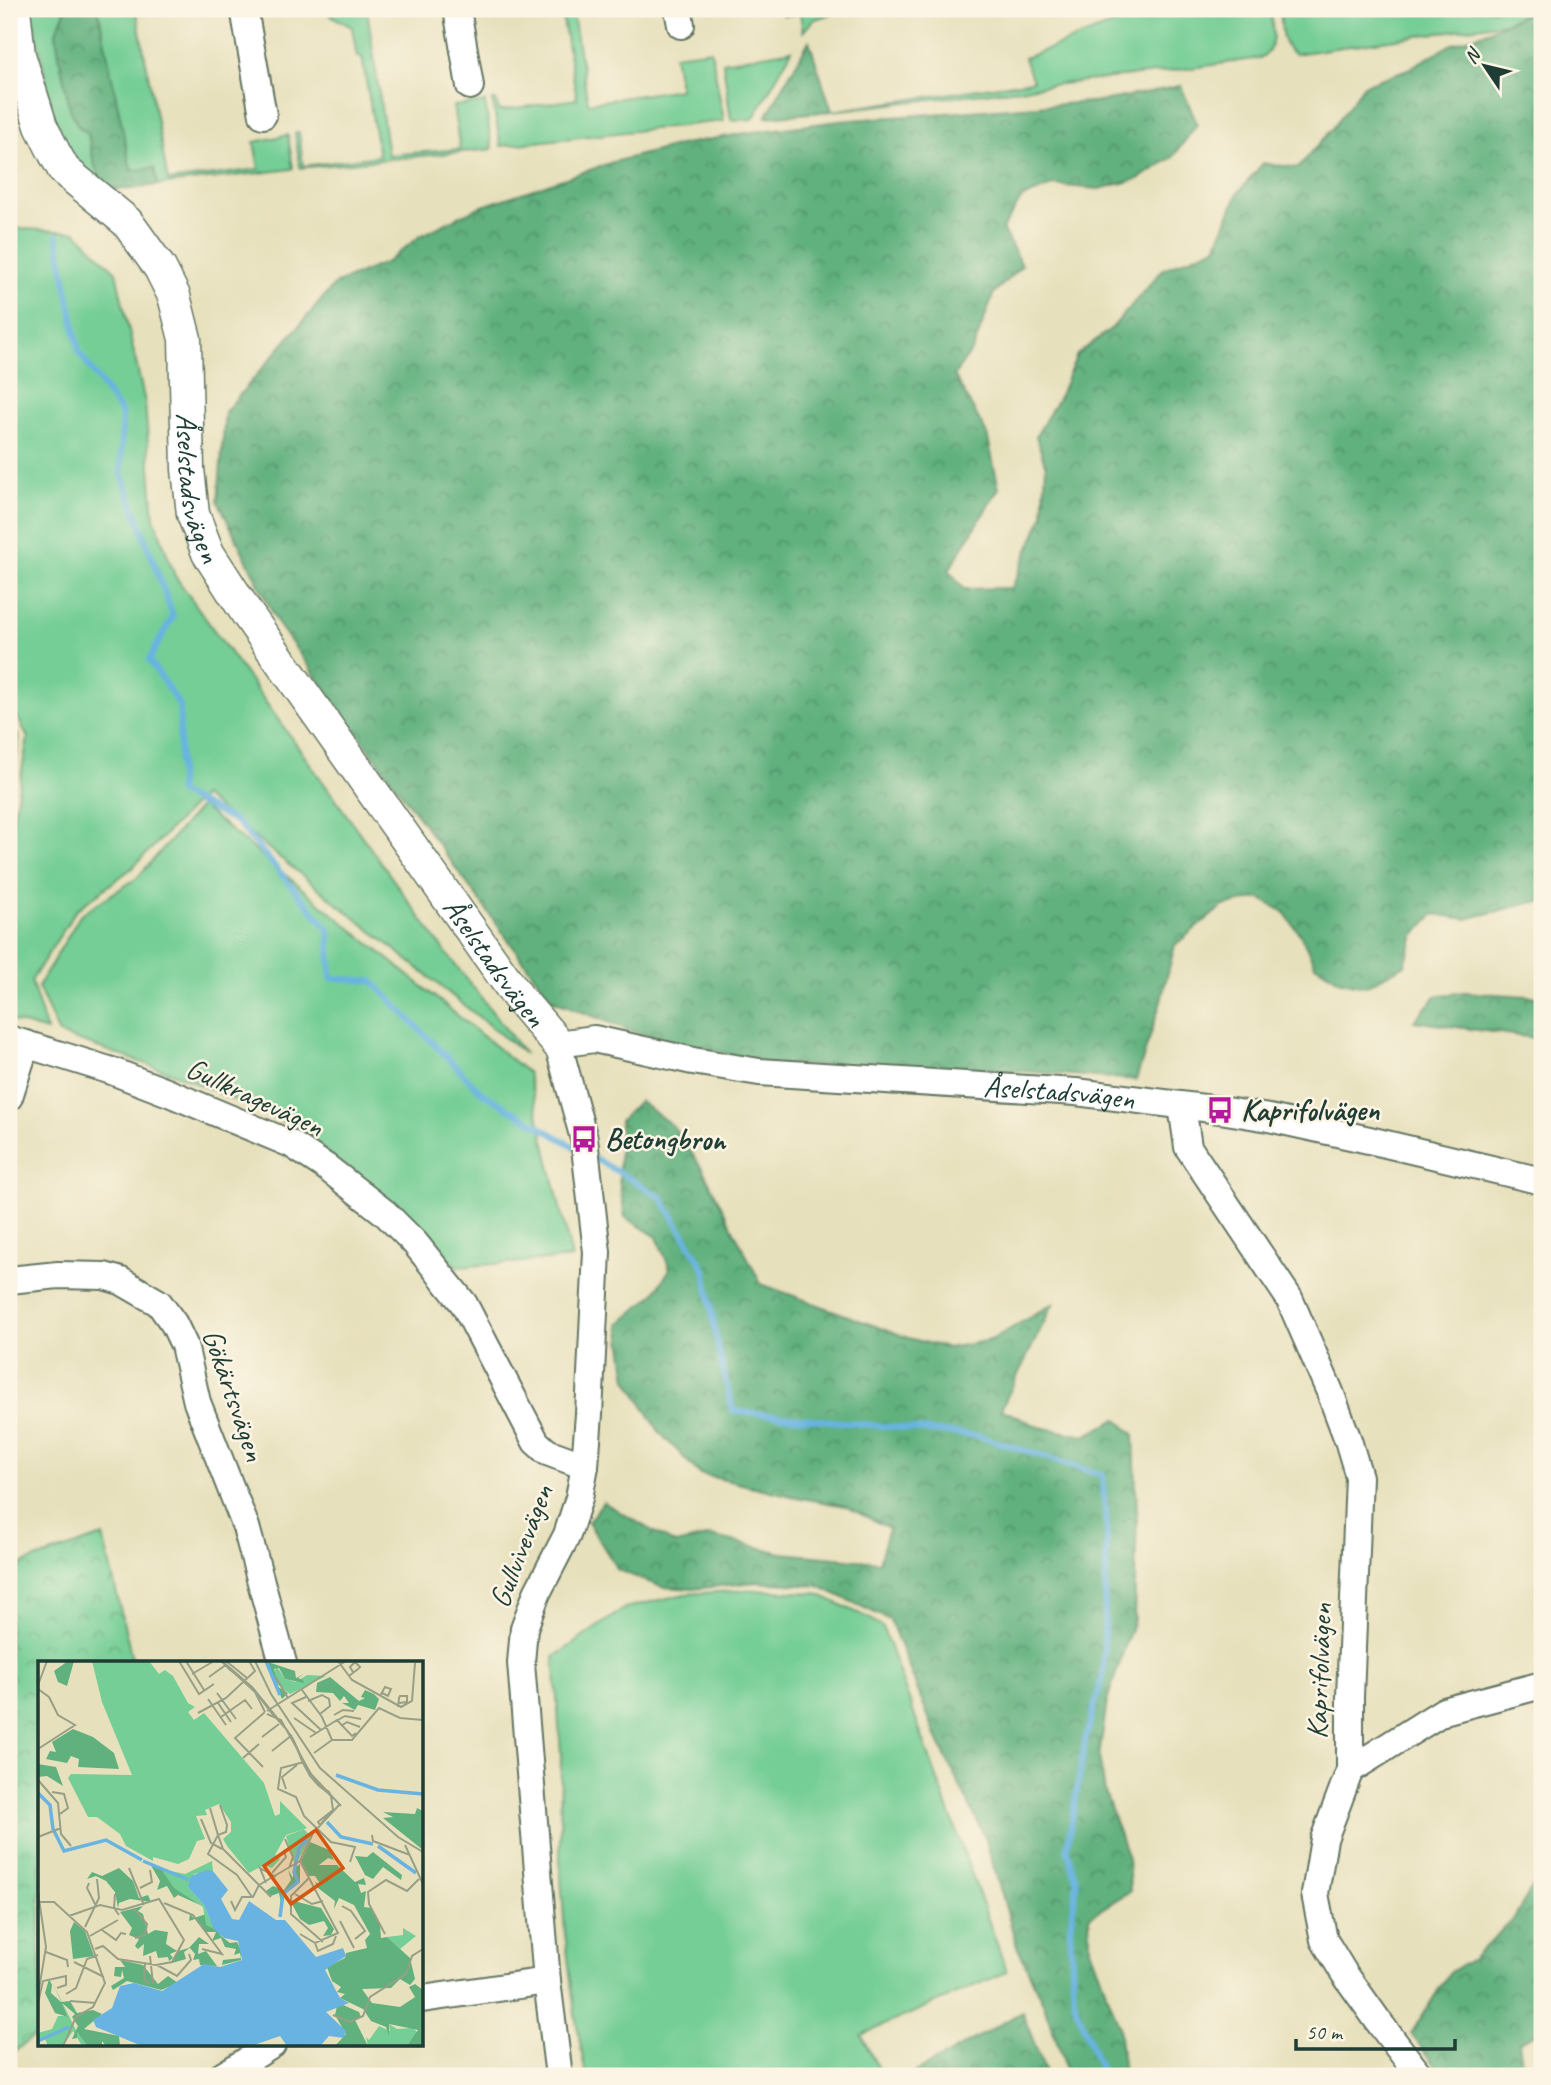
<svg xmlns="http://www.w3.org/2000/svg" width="1551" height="2085" font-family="Caveat,sans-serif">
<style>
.green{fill:#75ce95;stroke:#4a8664;stroke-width:2}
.forest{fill:url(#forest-crowns);stroke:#407759;stroke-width:2}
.park{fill:url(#park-crowns);stroke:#4a8664;stroke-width:2}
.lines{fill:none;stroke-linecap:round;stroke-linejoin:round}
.stream{stroke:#68b3e1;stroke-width:6}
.minor-casing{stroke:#657664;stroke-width:30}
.tertiary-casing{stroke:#657664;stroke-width:35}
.minor{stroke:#fff;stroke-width:26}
.tertiary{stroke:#fff;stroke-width:32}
.labels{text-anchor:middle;stroke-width:5;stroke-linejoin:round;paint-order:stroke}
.street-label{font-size:30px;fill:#1f3d34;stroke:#fcf5e5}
.poi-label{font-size:30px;font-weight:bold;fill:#1f3d34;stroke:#fcf5e5;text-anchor:start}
.inset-river{fill:none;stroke:#68b3e1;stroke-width:3.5}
.inset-road{fill:none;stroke:#979f86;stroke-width:2}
.view{fill:#d45610;fill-opacity:0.15;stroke:#d45610;stroke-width:3.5}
.inset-edge{fill:none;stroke:#1f3d34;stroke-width:3.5}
</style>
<defs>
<pattern id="forest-crowns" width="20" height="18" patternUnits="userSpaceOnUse" patternTransform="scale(1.75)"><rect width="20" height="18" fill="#60b17e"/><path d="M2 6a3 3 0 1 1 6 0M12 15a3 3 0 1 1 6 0" fill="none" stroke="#4f9168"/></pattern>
<pattern id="park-crowns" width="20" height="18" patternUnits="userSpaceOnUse" patternTransform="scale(1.75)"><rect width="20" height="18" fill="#75ce95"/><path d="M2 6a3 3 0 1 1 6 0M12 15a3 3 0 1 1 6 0" fill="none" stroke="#5fa87a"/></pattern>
</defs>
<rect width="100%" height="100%" fill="#fcf5e5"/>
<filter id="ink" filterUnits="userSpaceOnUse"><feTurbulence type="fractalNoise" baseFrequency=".0143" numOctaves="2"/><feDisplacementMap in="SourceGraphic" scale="14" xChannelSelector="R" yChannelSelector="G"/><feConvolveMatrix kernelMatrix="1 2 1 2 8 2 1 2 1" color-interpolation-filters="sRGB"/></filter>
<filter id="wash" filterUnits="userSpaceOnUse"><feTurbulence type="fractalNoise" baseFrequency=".00686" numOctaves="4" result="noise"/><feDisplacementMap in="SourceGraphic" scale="28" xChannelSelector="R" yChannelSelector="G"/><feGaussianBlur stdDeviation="1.57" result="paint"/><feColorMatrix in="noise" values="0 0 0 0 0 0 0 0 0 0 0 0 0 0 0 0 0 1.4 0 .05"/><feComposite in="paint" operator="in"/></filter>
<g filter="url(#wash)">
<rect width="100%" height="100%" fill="#e7e0bc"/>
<g class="green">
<path d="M31,9h32l2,3 -9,20 3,23 11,54 8,17 10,7c5,23 5,50 32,57h-11l-30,-24 -15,-26 -11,-27z"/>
<path d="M98,9h38l32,172 91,-12 -5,-27 34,-7 5,34 -135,16 -4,-17 -23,4z"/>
<path d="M329,9h38l21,146 72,-6 -7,-43 32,-4 7,47 -192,19 -5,-35 4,-1 4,34 76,-10 -17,-99h-5l-5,-30 -22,-12z"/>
<path d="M561,9h11l16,94 92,-14 -6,-34 37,-5 13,71 -223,25 -9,-46h4l3,11 78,-12z"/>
<path d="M782,9h63l-32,11 -10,12 -3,-19 -16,3z"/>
<path d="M1173,9h97c2,18 9,39 -10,49l-89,13 -339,40 201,-30 -9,-23 122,-46z"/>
<path d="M1280,9h257l-33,14 -209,31c-16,-8 -13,-30 -15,-45z"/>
<path d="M792,50l-39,69 -22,1 -8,-58z"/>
<path d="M9,228l67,4 40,40 29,131 9,115 21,58 263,366 87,112 -322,-258 -71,72 -56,42 -45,71 16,50 -38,-11v-180l19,-102 -19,-38z"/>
<path d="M9,719l10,20 -10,59z"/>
<path d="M201,806l327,267 44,185 -115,9 -78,-73 -85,-68 -116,-51 -119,-41 -21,-47 43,-73 56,-36z"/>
<path d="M751,1590l65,3 55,26 12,9 124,344 -146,63 20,39 -5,2h-290l-11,-62 -10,-81 -5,-70 1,-109 -7,-97 71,-49 60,-14z"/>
</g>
<g class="forest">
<path d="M63,9h35l33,162 23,-3 4,17c-13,1 -28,6 -40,4 -24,-3 -26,-37 -30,-56l-10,-7 -8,-17 -11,-54 -3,-23 9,-20z"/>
<path d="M1537,9h5v893h-8l-68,17 -32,-5 -20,21 -9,30 -39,21 -25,-5 -26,-16 -14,-29 -17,-24 -25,-14 -36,8 -48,39 -16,63 -23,72 -167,-13 -194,-2 -144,-34 -79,-31 -274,-376 -60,-123 7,-89 110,-128 52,-22 33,-26 57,-28 136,-46 71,-18 62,-11 93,-12 264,-20 78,-15 16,38 -24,33 -35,22 -39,10 -45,-4 -32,13 -20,31 20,36 -28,28 -21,56 -19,26 33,59 12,54 -50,82 15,19 48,-1 31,-73 3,-48 -10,-31 24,-41 17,-40 36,-28 50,-58 53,-22 22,-54 25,-30 35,5 34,-39 32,-44 44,-16 42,-24 31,-11z"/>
<path d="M809,41l23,70 -66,6z"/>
<path d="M1463,992l79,5v42l-128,-18 22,-25z"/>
<path d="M639,1101l34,25 30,44 58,114 147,54 40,10 43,-8 62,-36 -52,105 38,18 46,9 32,-17 17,16 3,79 -3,105 -27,82 -8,56 6,35 23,67 2,32 -41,26 1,31 29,78 4,41 7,9h-64l-3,-18 -20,-55 -26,-57 -32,-109 -47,-96 -48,-121 -71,-34 -62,-4 -64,7 -31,-2 -44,-17 -30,-48 15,-20 72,42 36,-8 71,17 97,9 10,-34 -44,-22 -49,-9 -96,-23 -40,-41 -33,-54 -8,-55 34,-29 17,-26 -13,-32 -32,-20 -6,-37 1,-59z"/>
<path d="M1542,1882v149l-23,11 5,34h-81l-32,-42 38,-61 24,-14 41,-41 19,-32z"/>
<path d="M1022,2012l25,64h-138z"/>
</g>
<path class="park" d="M103,1536l30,127h-93v369l-31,23v-487z"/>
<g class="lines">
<g class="stream">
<path d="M57,236l22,116 43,62 -1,58 52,144 -24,44 31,46 -1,87 58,29 92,108 2,48 41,3 110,112 96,56"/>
<path d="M594,1158l67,39 44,73 13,79 15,62 246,25 123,39 5,57 -4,143 -17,62 -19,112 10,33 -7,46 4,74 29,74"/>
</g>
</g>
</g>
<g filter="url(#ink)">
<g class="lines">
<defs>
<g id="minor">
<path d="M244,9l19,106"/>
<path d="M457,9l13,77"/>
<path d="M678,9l3,16"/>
<path d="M9,1039l103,32 57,22 122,51 35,23 59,46 30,30 49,61 72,138 11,10 38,14"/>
<path d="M9,1097l17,-53"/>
<path d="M1182,1106l6,41 101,151 41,94 18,48 11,37 -9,220v73l-26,69 -9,55 9,46 20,33 37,52 39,51"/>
<path d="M9,1280l49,-5 46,1 17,5 38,22 15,21 10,21 13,57 49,125 37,136"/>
<path d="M1350,1770l94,-59 98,-26"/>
<path d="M422,1999l125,-18"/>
<path d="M222,2076l50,-31"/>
<path id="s1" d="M559,2076l-12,-95 -26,-318 3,-35 13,-35 30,-58 12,-37 6,-32 4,-52 8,-162 -13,-113 -26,-95 36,-5 99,22 66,11 317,20 144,18 49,8 100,22 173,41"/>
</g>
<g id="tertiary">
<path id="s2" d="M14,9l5,46 22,71 13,26 10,18 63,52 33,46 14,28 11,43 3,130 5,45 15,39 40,62 270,382 40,47"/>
</g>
</defs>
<use href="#minor" class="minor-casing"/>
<use href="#tertiary" class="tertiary-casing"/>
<use href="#minor" class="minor"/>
<use href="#tertiary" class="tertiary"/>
</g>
</g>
<defs>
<symbol id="bus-bare" viewBox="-9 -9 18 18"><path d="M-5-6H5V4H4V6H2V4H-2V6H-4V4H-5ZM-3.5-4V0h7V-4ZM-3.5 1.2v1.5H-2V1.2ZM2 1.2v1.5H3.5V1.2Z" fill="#b5179e" stroke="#fcf5e5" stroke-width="2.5" paint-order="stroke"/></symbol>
</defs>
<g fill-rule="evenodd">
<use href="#bus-bare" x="1201" y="1091" width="38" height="38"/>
<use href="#bus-bare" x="565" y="1120" width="38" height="38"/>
</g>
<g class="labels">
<g class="street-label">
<text dy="10" stroke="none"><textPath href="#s2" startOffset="534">Åselstadsvägen</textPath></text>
<text dy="10" stroke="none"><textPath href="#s2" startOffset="1101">Åselstadsvägen</textPath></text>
<text dy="10" stroke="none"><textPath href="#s1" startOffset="1556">Åselstadsvägen</textPath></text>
<text transform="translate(255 1097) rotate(25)" y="10">Gullkragevägen</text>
<text transform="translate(234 1395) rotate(71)" y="10">Gökärtsvägen</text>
<text transform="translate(521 1546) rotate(-69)" y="10">Gullvivevägen</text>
<text transform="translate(1319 1671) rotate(-88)" y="10">Kaprifolvägen</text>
</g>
<g class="poi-label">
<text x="1241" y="1120">Kaprifolvägen</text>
<text x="605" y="1149">Betongbron</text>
</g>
</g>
<g transform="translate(38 1661)">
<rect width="385" height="385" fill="#e7e0bc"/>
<path d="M239,6l8,12 11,3 11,-7 19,1 -36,18 -13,-10 -4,-11zM266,168l7,8 -16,29 -9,-30zM365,267l13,8 -16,13 -13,-12 16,-2zM12,317l27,54 12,13 -8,-1 -8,-13 -10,15h-15l-3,-7 -7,2v-8l14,-4 6,-13h10zM351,363l8,5 16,-1 5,5 -11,13h-39l-2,-9 3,3 10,-14 11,5z" fill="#75ce95"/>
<path d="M30,0h6l-7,25 -9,-4 -4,-11zM227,0l30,10 1,7 8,-4 -6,4 5,2 1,3 -19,-4 -6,-11 -5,1 4,18 10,6 -6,6zM292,16l29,24 6,-3 -4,-1 4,-7 9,4 5,5 -4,11 -17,-5 -3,5 -13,-7h7l-5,-7 -4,5 -7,-8 -17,-1 1,-9zM35,68l20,8 21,16 5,16 -41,-2 1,-8 -8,-3 -4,7 -21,-4 4,-8 6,1 -4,-10zM0,103l18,3 7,19 -16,-10 -9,1zM379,147l6,3v39l-40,-32 10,-1 -10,-5 32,2zM272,181l19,8 5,10 -6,-2 -9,7h18l18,17 9,-4 2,7 -8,-1 3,9 5,-2 -2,16 7,1 9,17 1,13 6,-1 23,21 5,21 -5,6 -10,-6 -9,9 -29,1 10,14 28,4 15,-10 -6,-10 6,-3 8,6v56h-16l11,-16 -29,-6v12l-3,-9 -15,-6 -8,-12 -23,-11 5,-4 -8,-2 4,-5 -9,-6 -5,-14 18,-9 1,-5 21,-5 -2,-8 5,-6 -16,-29 -15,-7 -5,11 1,-8 -17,-13 -3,-6 6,3 -6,-9h-6l-8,-15zM335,191l29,23 -1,5 -18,-13 -10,12 -8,-4 -10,-19 12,1zM111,201l35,17 7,19 9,7 -22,-10 -4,3 -7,-12 -10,4 3,-9zM262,203v18l-13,8 -6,13 -2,-10 -8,3 -5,-5 7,-5 11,4 7,-10 -3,-10 5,8v-9zM81,207l14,13 6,17 9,-3 3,7 -21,-3 -11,4 -1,5 -3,-16 -9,-11 -10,-5 -9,3 5,-7 10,4zM252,239l31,8 13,21 -3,6 -8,1 5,-8 -4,-7 -15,4 -9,-6zM105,245l-5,5 5,3 5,20 7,-4 13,2 -2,12 11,7 -7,3 3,4 -4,3 -1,-4 -10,1 -2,-7 -13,5 1,-12 -6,5 -3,-3 4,-7 -10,-4 3,-7 -12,-16zM152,253l4,4 12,-4 15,22 9,7 7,-1 4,8v10l-19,5 1,-5 18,-2 -1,-5 -6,2 2,-6 -11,-2 -4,-9 -9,3 4,-9h-11l-10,-13 -6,2zM36,261l11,9 9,25 -21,3 -3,-28zM161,276l10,7h-10l-1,10 8,-3 11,15 -17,-1 -1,-6 -6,1 2,-6 -5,-6 -6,4 2,7 -14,4 6,-12 11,-3zM82,299l23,5 15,19 10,-8 10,7 -17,7 -34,-9 -14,9 -2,-4 13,-8 -2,-8 -1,7 -7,-1 1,-9h10zM11,318l3,6 -1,8 10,9 9,-1 7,12 16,-3 9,4 -18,15 35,7 1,10h-14l-4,-5v5h-14l-11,-14v6l-5,1 6,-13 -6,-9 3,-3 -13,-11 6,14 -13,-4 -10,-20zM305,344l16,7 2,5 -6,3 13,26h-33l11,-12 -11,-19 2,-9z" fill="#60b17e"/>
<path d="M174,200l1,10 -19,3 -6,13 16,18 10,24 -8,-4 -3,-18 -29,-19 -13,-19 24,5z" fill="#75ce95"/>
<path d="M54,0h57l10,13 6,-4 8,6 15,27 7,4 -7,5 6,8 10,-7 60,70 11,33 5,-2v-13l27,27 -21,7 -11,20 5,4 -8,9 -8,-3 -15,8 -22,-27 -4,-7 8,-7v-10l-12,-18 -14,6 2,5 -11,1 9,23 -8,2 -8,18 -11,5 -25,-7v4l-27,-15 -6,-12 -23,-17h-9l-20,-39 3,-4 61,1 -30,-73z" fill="#75ce95"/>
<path d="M169,209l6,1 15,19 -7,9 11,20 7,1 10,-19 27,19h9l31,37 27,-9 3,8 -21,14 15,28 9,5 -23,9 20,19 -2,7 -15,-2 -8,9 -11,1h-23l-7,-10 -29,10h-109l-46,-19 -3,-7 19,-12 8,-22 14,-3 28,8 42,-27 16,3 22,-7 -4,-19 -14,-3 -10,-9 -10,-24 -16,-18 3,-11z" fill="#68b3e1"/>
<path class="inset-river" d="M228,0l14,34M298,114l42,15 45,4M0,132l12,12 3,24 11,22 42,-11 36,20M289,161l14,15 32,7M340,185l38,27M105,200l46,19M242,256l3,-23 15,-12 -4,-10 5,-24 8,-8M0,380l31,-14"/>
<path class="inset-road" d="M141,0l20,33 15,-10M148,0l18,29M183,0l34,31 10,20M184,0l7,8 23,18 18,24 17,19 6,9 10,24 7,13 8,9 10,8 3,3 2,14 -15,12 2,3 13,-15 -2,-14 -2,-4 -11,-8 -8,-8 -17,-37 -6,-9 -35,-43 -30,-26M188,0l21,17M217,0l16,33 49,74 78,69 25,15M300,0l14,19 49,27 11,-6 3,-38M154,13l22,-13M237,15l13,22M311,15l9,-7 2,-2 -5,-5 -5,5 3,5M171,16l18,-13M0,24l9,-24M0,28l11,8 9,18 17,10 -37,24M264,29l20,27 10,23 -18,13M179,32l19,26M342,35l5,-9 6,2 -3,7 -6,-3M268,36l-14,6 29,27M170,38l18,26M270,40l14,-6 7,4 1,7 -10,8M180,42l13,19M360,46l1,-9 1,-2h7v6l-8,1M229,50l79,-50M160,52l28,-15 29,-27 -6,-10M229,53l14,6 30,54 30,32M296,54l9,-5 11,1M183,56l24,-17 7,9M256,57l22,15M300,59l7,-4 16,3M303,65l6,-4 13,5M224,76l17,-13M272,76l27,-17 15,16 4,-3M294,79h20l27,-32 21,10 23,2M234,90l20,-16M205,97l16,-14M266,101l-23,6 -3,21 18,8 8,19 27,26 24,5 -5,15M225,106l-28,-29 30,-26M0,119l20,23 3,31 10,12M248,128l-4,-12 15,-12M14,131l12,2 4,14 -8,6M182,144l7,20 -1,7 -8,3 5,14 48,48M172,147l8,27 -10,19 29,21 15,22M163,158l10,24 11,6M334,174l1,6 37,14M0,176l23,-9M247,178l8,18 -4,11M367,184l18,39M91,207l15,37M234,212l14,-16 -2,-6 6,-3M271,217l-18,18v18l32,28M51,222l-2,5 8,16M228,222l-6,-15 16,9M221,224l41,-24M102,227l12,-6 -2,-12M0,231l8,55 -8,48M77,233l-1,14 5,7M257,233l17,10 11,-3M193,240l4,9 7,-13h11l6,-12M1,241h15l33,30 18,51 -12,24 -17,10 -13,29M126,242l29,12 29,39 -20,-5M304,245l9,5 14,20 -10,8M96,248l13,15 -2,11 -10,3M31,255l31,-11 22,5 37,-11 25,41 -12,22 -16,3 -38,-6 -15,-13 -8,3M302,260l14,27M47,266l14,-29 -2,-19M64,269l14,10 5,-7 5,1M262,273l15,9 23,-10 -38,-72 13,-28 27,-29M347,273l-16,-30 -1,-12 18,-12 21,11 12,-12M52,275l28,-16M277,282l3,8 15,-7 3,-8M8,291l21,8 1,7M112,295l3,28M36,301l30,15M107,302l-1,16 6,5M119,304l20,11 14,-16 -2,-6M28,333l10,-6 11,-29 11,-4M32,340l26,2M0,342l5,-22 23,-5v9l-9,3M295,354l17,7 13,-6 7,-19 36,-23 6,-18 11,-7"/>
<path class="view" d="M278,169l27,38 -52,36 -27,-38z"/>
<rect width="385" height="385" class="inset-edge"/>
</g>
<rect width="1551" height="2085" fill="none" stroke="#fcf5e5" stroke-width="35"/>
<g transform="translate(1485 66) rotate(305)" stroke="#fcf5e5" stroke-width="5" paint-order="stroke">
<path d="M0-5L12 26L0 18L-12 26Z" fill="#1f3d34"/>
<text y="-10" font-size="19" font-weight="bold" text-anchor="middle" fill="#1f3d34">N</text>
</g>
<path d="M1296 2039v10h159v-10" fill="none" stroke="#1f3d34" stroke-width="3.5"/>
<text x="1306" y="2039" font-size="21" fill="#1f3d34" stroke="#fcf5e5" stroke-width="5" paint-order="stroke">50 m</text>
</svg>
